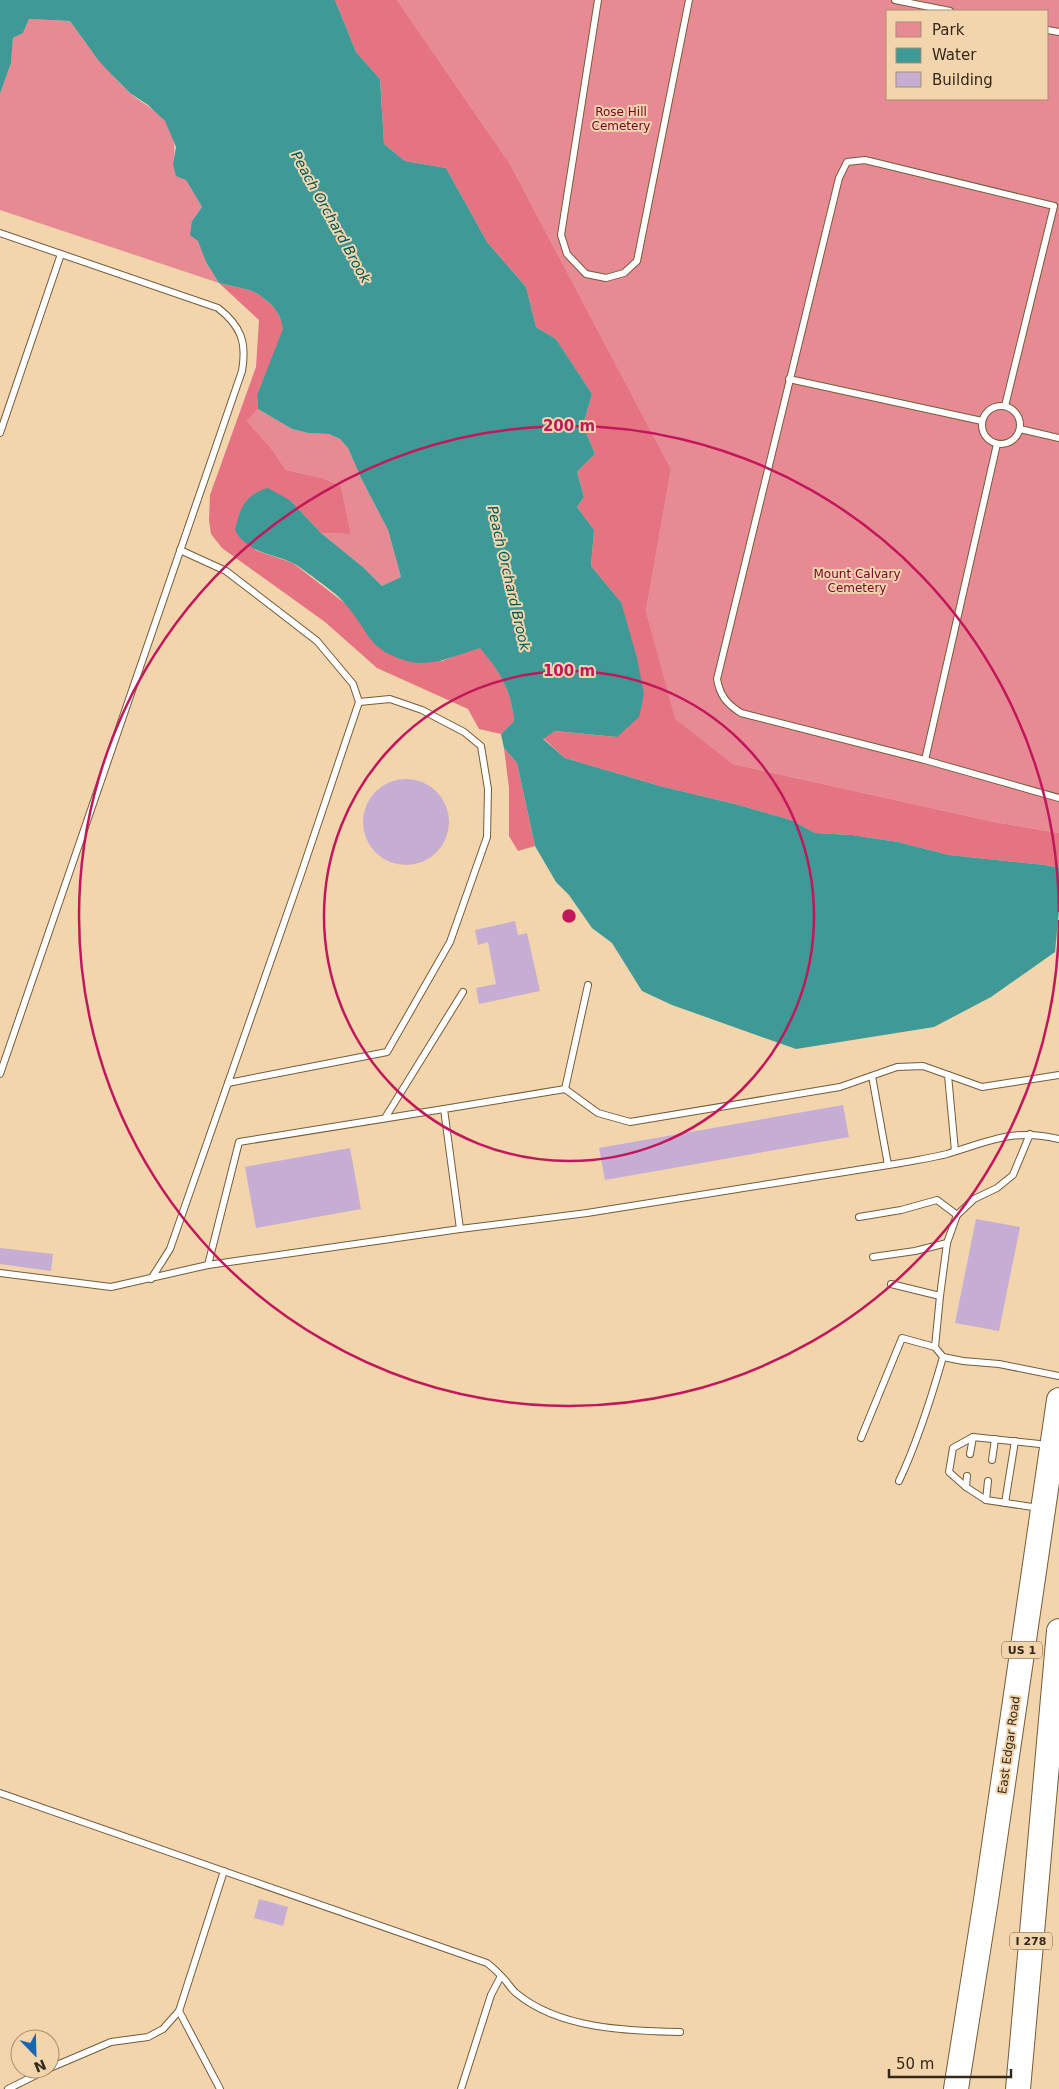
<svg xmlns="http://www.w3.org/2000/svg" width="1059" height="2089" font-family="'DejaVu Sans',sans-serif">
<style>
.green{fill:#e88a94;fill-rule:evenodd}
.forest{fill:#e57381}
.water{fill:#3e9997}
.building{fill:#c6add4}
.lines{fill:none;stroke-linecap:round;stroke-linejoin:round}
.lane-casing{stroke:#765c39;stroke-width:8}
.highway-casing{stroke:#765c39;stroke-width:26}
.lane{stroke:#fff;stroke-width:6}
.highway{stroke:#fff;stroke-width:24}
.ring{fill:none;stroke:#c2185b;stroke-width:2.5}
.labels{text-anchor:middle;stroke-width:4;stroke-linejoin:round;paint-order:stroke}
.shield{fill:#f2d4ad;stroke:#6d5c45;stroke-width:1}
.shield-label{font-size:11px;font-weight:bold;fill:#342819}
.park-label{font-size:12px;fill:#720526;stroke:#f2d4ad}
.street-label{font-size:12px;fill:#342819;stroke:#f2d4ad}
.water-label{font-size:14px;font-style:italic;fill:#045655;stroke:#f2d4ad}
.centre{fill:#c2185b;stroke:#f2d4ad;stroke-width:2.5}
.ring-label{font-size:15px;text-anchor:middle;font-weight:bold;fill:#c2185b;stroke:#f2d4ad;stroke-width:4;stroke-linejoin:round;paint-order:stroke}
</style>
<rect width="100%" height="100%" fill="#f2d4ad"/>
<g class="green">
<path d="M397,0h662v833l-65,-11 -261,-58 -59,-45 -28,-108 25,-142 -161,-305zM888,11h160v88h-160z"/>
<path d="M29,19l41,2c18,25 36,50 59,71 11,11 26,16 36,29 10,13 11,28 8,43l13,16 16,27 -10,14 14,41 13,21 -219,-73v-116l11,-31 2,-25 10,-5z"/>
<path d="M258,409l34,20 16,4 21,1 11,5 8,9 13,30 27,52 13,47 -19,9 -18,-18 -43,-35 30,1 -10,-48 -19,-8 -36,-8 -15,-22 -24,-27z"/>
</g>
<g class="forest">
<path d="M335,0h62l113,164 161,305 -25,142 29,108 58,45 261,58 65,11v35l-14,-3 -96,-10 -51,-13 -46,-7 -37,-2 -24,-13 -56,-16 -75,-18 -95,-28 -22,-20 12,-7 62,6 4,-135 -30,-36 3,-36 -17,-23 7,-10 -7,-25 18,-18 -12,-29 9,-31 -36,-55 -20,-12 -10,-40 -39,-45 -41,-74 -41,-7 -21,-17 -4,-65 -24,-27z"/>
<path d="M219,283l30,7 9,4 14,11 8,12 4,12 -27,66 1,14 -11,12 24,27 15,22 36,8 19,8 10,48 -30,-1 -30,-32 -36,49 38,13 54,42 95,56 38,-14c20,25 31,42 34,74l-13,13 -22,-5 -11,-20 -91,-41 -52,-46 -103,-74 -11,-14 -2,-14 1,-25 46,-128 3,-47z"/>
<path d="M504,748l13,15 18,83 -17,5 -9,-15v-48z"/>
</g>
<path class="water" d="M0,0h335l21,52 24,27 4,65 21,17 41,7 41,74 39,45 10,40 20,12 36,55 -9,31 12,29 -18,18 7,25 -7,10 17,23 -3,36 30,36 16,56 7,36 -5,23 -22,20 -62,-6 -12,8 22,19 95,28 75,18 56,16 24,13 37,2 46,7 51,13 96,10 14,3v42l-4,42 -64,45 -57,30 -138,22 -124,-44 -30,-14 -30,-48 -20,-15 -23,-33 -13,-13 -21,-36 -18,-83 -13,-15 -3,-14 13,-13c-3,-32 -14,-49 -34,-73 -24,7 -48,20 -73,13 -40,-12 -37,-28 -60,-55 -9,-12 -24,-21 -35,-30 -6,-4 -13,-10 -19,-13 -21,-10 -46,-10 -58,-33 5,-22 10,-35 33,-42l23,13 30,32 43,35 18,18 19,-9 -13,-47 -27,-52 -13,-30 -8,-9 -11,-5 -21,-1 -16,-4 -34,-20 -1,-14 26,-66 -3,-12 -8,-12 -14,-11 -9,-4 -30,-7 -13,-21 -8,-21 -8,-6 2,-14 10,-14 -16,-27 -10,-4 -3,-12 3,-17 -11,-26 -17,-16 -18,-12 -19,-19 -12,-13 -29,-40 -41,-2 -6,14 -10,5 -2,25 -11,31z"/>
<g class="building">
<circle cx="406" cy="822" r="43"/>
<path d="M515,921l3,14 9,-2 13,58 -61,13 -3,-16 20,-4 -8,-42 -10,3 -3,-15z"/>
<path d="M843,1105l6,32 -244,43 -6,-32z"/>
<path d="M350,1148l11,61 -105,19 -11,-61z"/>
<path d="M976,1219l44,8 -21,104 -44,-8z"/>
<path d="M0,1248l53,6 -2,17 -51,-7z"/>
<path d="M259,1899l29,8 -5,19 -29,-8z"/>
</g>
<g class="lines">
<defs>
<g id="lane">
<path d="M598,0l-37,235 6,19 19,20 20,4 18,-5 13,-12 52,-261"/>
<path d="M895,0l55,11"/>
<path d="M1048,30l11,2"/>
<path d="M0,233l218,75c23,18 29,34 24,63l-242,703"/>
<path d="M789,379l193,42"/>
<circle cx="1001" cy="425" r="19"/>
<path d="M1005,406l49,-200 -189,-46 -18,2 -8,16 -122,501c3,17 10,25 24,34l184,47 134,38"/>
<path d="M1020,429l39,9"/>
<path d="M0,433l61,-179"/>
<path d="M925,760l72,-316"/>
<path d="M948,1075l7,76"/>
<path d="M872,1076l16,89"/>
<path d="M228,1083l159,-31 63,-110 37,-105 1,-48 -7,-43 -17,-14 -42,-22 -32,-11 -31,3"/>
<path d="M565,1089l23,-104"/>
<path d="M385,1118l78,-126"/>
<path d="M859,1217l42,-7 36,-10 20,15 17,-16 23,-11 16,-13 17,-41"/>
<path d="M460,1229l-16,-120 121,-20 33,24 32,9 210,-35 57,-20 26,-1 59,21 77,-12"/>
<path d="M873,1257l42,-6 32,-8 10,-28"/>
<path d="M208,1265l31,-123 205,-33"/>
<path d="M0,1273l111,14 97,-22 252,-36 127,-16 314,-50c15,-3 31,-5 46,-9 43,-13 66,-26 112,-15"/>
<path d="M151,1279l19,-30 130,-372 59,-175 -6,-18 -36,-43 -91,-70 -46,-21"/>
<path d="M891,1284l49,12 7,-53"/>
<path d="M940,1296l-5,51 8,10 20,4 36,3 60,12"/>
<path d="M861,1438l41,-100 33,9"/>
<path d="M970,1454l3,-17 76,8"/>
<path d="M992,1460l3,-21"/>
<path d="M967,1476l-1,11 20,13 53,8"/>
<path d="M899,1481c19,-40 32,-82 44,-124"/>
<path d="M966,1487l-17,-15 4,-24 20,-11"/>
<path d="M986,1500l2,-19"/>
<path d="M1005,1503l10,-62"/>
<path d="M0,1793l487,170c5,4 10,8 14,13 6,5 9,12 15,17 43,36 111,38 164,39"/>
<path d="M50,2068l61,-26 37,-5 15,-8 16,-18"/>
<path d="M8,2089l40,-20"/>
<path d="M220,2089l-41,-78 45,-140"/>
<path d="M461,2089l30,-94 10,-19"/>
</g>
<g id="highway">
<path d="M956,2089l30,-189 73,-500"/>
<path d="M1018,2089l41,-458"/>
</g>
</defs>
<use href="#lane" class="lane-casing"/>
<use href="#highway" class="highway-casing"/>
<use href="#lane" class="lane"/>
<use href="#highway" class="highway"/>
</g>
<g class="ring">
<circle cx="569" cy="916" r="245"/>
<path d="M1059 920A490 490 0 1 1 1059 912"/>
</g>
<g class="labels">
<g class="shield">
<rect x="1002" y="1641.5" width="40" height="17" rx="4"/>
<rect x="1010" y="1932.5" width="42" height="17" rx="4"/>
</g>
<g class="shield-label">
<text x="1022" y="1654">US 1</text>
<text x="1031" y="1945">I 278</text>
</g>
<g class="park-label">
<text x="621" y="116">Rose Hill<tspan x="621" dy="14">Cemetery</tspan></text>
<text x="857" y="578">Mount Calvary<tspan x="857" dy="14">Cemetery</tspan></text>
</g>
<g class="street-label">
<text transform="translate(1009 1745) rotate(-82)" y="4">East Edgar Road</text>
</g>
<g class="water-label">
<text transform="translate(331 217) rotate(61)" y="5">Peach Orchard Brook</text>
<text transform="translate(509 578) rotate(77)" y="5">Peach Orchard Brook</text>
</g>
</g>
<circle cx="569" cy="916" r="8" class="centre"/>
<g class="ring-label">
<text x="569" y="431">200 m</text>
<text x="569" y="676">100 m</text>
</g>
<rect x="886" y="10" width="162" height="90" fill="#f2d4ad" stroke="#a68f72"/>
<rect x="896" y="22" width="25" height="15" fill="#e88a94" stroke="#a68f72"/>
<text x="932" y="35" font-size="15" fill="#342819">Park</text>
<rect x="896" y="48" width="25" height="15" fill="#3e9997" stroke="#a68f72"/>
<text x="932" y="60" font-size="15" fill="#342819">Water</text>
<rect x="896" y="72" width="25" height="15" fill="#c6add4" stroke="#a68f72"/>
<text x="932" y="85" font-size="15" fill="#342819">Building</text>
<g transform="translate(35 2054) rotate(157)"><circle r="24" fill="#f2d4ad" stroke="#a68f72"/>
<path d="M0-4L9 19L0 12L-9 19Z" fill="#1865b4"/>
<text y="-8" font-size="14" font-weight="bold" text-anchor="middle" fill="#342819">N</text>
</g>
<path d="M889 2069v8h122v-8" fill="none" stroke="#342819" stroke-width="2.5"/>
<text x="896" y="2069" font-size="15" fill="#342819" stroke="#f2d4ad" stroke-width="4" paint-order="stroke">50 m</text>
</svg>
